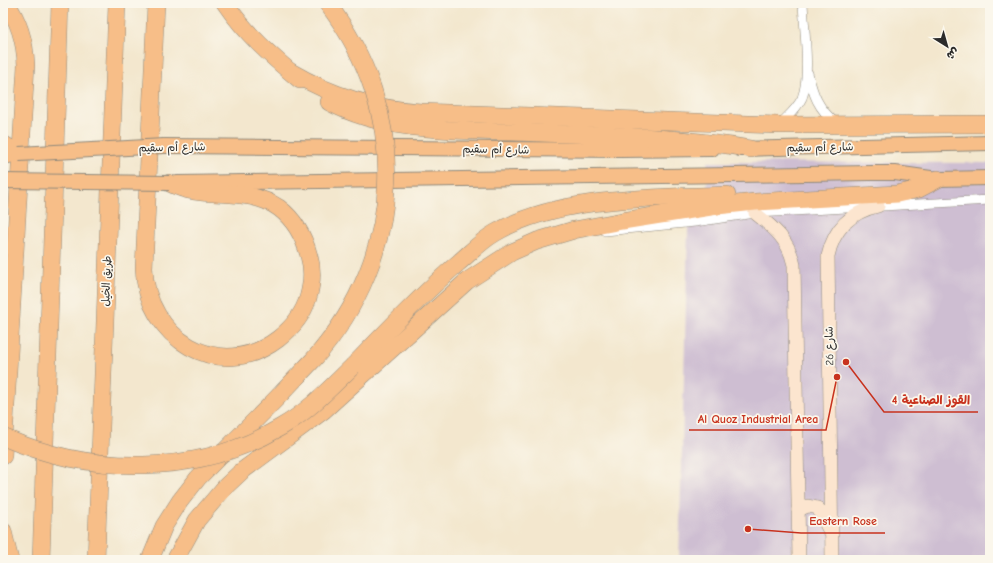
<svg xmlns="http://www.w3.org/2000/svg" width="993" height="563" font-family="'Comic Neue','Playpen Sans Arabic',sans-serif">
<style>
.industrial{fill:#cebed2}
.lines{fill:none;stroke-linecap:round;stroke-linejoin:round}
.minor-casing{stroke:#8f897c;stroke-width:10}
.secondary-casing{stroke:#8f897c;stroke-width:14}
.primary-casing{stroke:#8f897c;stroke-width:16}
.motorway-casing{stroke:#8f897c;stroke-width:18}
.minor{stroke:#fff;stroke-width:9}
.secondary{stroke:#fce5cf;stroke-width:13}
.primary{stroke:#f7be88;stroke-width:14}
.motorway{stroke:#f7be88;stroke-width:17}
.primary-bridge-casing{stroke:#8f897c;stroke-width:16;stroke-linecap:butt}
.motorway-bridge-casing{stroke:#8f897c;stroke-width:18;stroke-linecap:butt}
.primary-bridge{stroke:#f7be88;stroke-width:14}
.motorway-bridge{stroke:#f7be88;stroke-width:17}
.labels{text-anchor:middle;stroke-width:3.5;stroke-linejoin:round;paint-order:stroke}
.street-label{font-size:11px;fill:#2b2b2b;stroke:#fbf7ec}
.leader{fill:none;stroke:#c8321e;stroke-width:1.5}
.callout-dot{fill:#c8321e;stroke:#fbf7ec;stroke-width:1.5}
.callout-label{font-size:12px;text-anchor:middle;font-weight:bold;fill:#c8321e;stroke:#fbf7ec;stroke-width:3.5;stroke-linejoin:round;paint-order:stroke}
</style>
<rect width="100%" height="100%" fill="#fbf7ec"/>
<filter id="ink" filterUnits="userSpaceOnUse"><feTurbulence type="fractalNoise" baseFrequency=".025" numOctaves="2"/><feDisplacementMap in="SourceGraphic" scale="8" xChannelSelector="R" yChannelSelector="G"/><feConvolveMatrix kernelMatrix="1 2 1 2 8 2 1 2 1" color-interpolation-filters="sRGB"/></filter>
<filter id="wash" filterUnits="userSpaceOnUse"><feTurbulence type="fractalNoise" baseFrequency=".012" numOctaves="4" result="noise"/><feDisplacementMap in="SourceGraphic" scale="16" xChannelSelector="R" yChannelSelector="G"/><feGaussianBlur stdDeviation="0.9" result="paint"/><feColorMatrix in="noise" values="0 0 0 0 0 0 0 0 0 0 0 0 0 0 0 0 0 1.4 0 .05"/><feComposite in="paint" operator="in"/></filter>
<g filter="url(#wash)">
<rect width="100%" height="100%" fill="#f3e7ce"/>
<path class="industrial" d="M708,162l282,1v397h-311l10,-365 18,-1z"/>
</g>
<g filter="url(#ink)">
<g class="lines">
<defs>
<g id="minor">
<path d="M808,73c5,21 10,36 28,50"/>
<path d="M780,124c8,-8 17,-15 22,-26 9,-23 2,-70 1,-95"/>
<path d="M605,231l90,-9 60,-9 235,-13"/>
</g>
<g id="secondary">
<path d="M755,213c19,15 34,27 39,52l5,295"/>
<path d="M798,510l10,-4 10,2 11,22"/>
<path d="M832,560l-4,-304c6,-28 23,-44 50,-50"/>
</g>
<g id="primary">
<path d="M164,146l458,4 90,-1"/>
<path d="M740,149l250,-6"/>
<path d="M3,157l16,-3"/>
<path d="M177,183l695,-10h23l43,6 52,-1"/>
</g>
<g id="motorway">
<path d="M156,3l-12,265c2,70 75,116 134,71 14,-11 25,-24 30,-41 4,-14 5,-29 1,-42 -5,-19 -14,-36 -30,-48 -26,-18 -55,-12 -85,-17 -8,-1 -17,-4 -25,-8"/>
<path d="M225,3c21,31 46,53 75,77"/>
<path d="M291,72c41,24 83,37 130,40l358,13 211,-1"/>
<path d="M329,102c56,30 121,28 183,30 80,3 160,3 239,17"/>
<path d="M3,144l16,10"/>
<path d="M353,366c34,-35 67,-70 104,-102 12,-10 24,-23 38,-31 62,-37 161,-35 232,-38"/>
<path d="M3,456l23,-391c-1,-23 -6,-43 -20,-62"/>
<path d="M3,531l7,29"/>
<path d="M41,560l19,-557"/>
<path d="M96,560l21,-557"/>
<path d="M150,560l14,-34 16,-25 18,-23 78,-79 38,-40"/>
<path d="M175,560l22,-40 28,-33 17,-16 81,-60 144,-130 45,-29 25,-11 37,-11 48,-9 95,-15 38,-4 142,-8 22,-5 19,-10"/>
</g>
</defs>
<use href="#minor" class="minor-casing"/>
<use href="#secondary" class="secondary-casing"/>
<use href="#primary" class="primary-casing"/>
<use href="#motorway" class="motorway-casing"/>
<use href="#minor" class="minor"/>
<use href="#secondary" class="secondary"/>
<use href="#primary" class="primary"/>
<use href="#motorway" class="motorway"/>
<defs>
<g id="primary-bridge">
<path d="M19,154l145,-8"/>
<path d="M3,181l166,2"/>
</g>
<g id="motorway-bridge">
<path d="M314,359c92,-104 97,-246 13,-356"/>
<path d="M3,437c88,38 194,40 278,-10 28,-16 49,-39 72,-61"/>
</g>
</defs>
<use href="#primary-bridge" class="primary-bridge-casing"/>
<use href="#motorway-bridge" class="motorway-bridge-casing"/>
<use href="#primary-bridge" class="primary-bridge"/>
<use href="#motorway-bridge" class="motorway-bridge"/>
</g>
</g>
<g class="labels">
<g class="street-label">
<text transform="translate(172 147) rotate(-1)" y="4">شارع أم سقيم</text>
<text transform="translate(820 147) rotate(-1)" y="4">شارع أم سقيم</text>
<text transform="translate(496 149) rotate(1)" y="4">شارع أم سقيم</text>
<text transform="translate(106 281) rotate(-88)" y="4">طريق الخيل</text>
<text transform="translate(829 346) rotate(-91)" y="4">شارع 26</text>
</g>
</g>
<path class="leader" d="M846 362L884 412H978M837 377L826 430H689M748 529L801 533H885"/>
<g class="callout-dot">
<circle cx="846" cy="362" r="4"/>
<circle cx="837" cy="377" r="4"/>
<circle cx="748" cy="529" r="4"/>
</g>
<g class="callout-label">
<text x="931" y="404">القوز الصناعية 4</text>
<text x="758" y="423">Al Quoz Industrial Area</text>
<text x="843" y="525">Eastern Rose</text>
</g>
<rect width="993" height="563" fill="none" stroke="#fbf7ec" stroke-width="16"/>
<g transform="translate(947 46) rotate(143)" stroke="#fbf7ec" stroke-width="3" paint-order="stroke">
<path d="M0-3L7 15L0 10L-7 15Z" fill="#2b2b2b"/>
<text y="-6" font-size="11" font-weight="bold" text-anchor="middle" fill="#2b2b2b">ش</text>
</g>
</svg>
